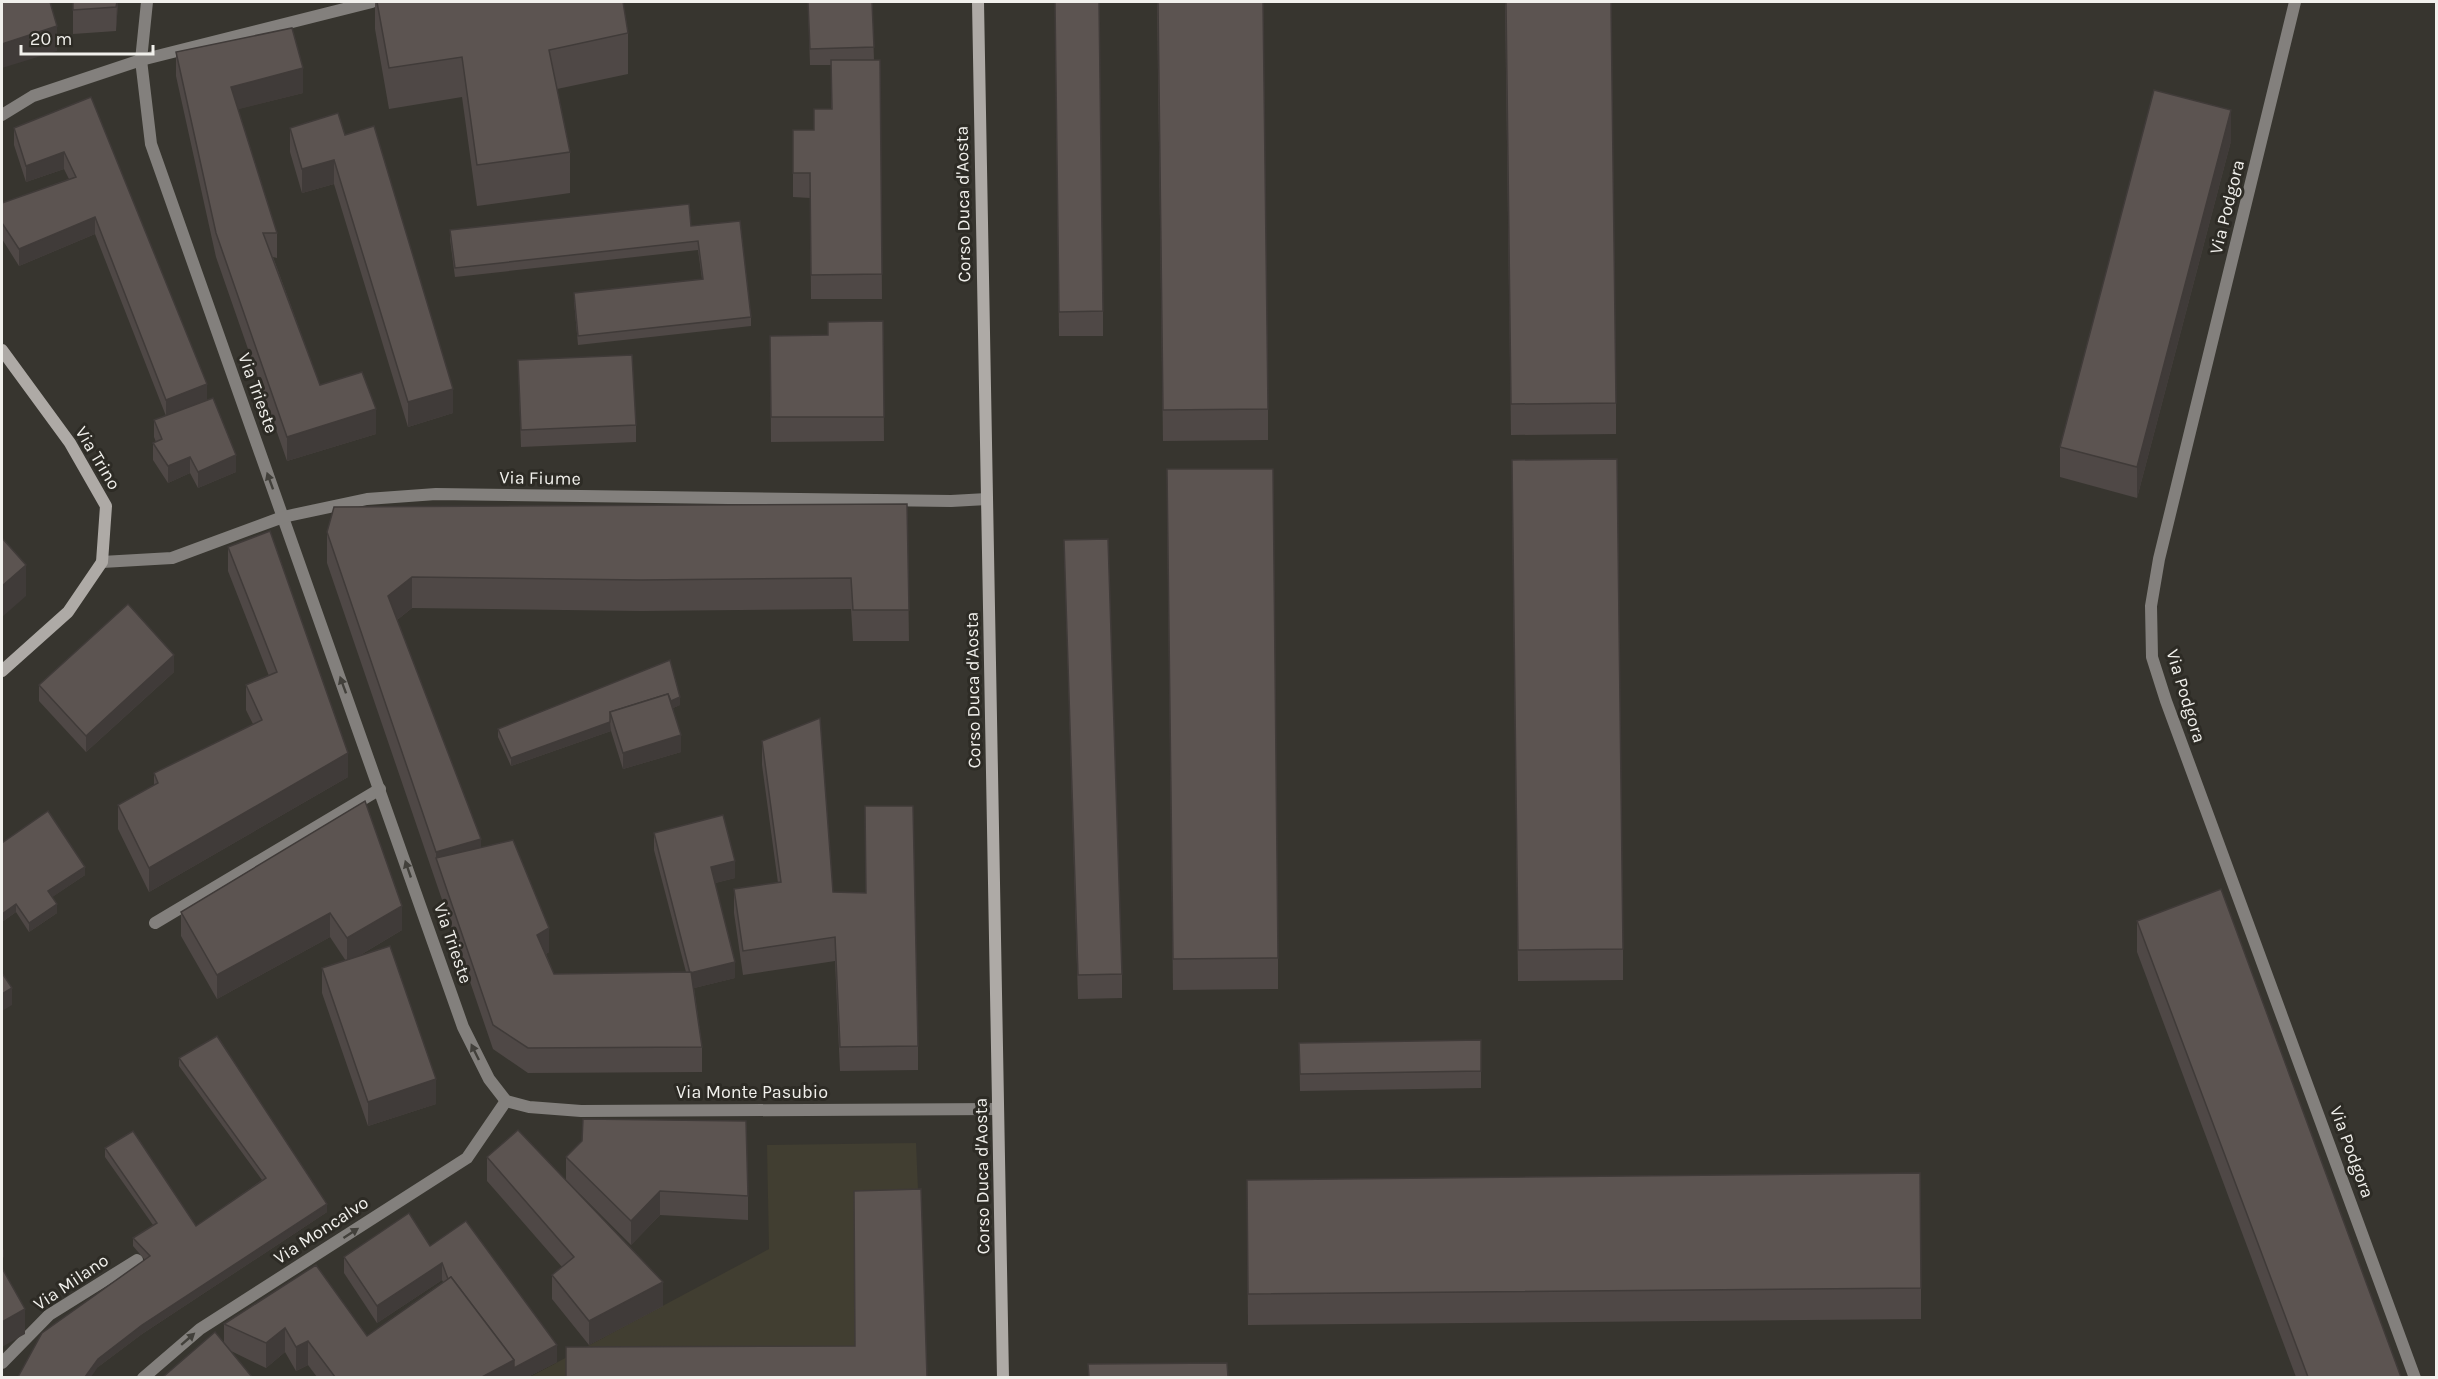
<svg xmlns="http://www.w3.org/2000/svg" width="2438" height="1379" font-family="Karla,sans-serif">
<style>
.built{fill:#413e31}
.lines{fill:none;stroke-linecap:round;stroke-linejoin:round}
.lane{stroke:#83807d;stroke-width:12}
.street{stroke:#83807d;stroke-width:12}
.secondary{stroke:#aeaaa6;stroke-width:12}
.wall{fill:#4f4846}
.shaded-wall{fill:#403b39}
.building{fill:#5c5451;stroke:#403b39;stroke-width:1.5}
.oneway{fill:#42403b}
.labels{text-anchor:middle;stroke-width:6;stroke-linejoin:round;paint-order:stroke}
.street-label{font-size:18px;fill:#f1f0ec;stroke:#2d2b25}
</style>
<rect width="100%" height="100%" fill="#37352f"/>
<path class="built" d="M916,1143l10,234 -398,1 241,-129 -2,-104z"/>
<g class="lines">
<path class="lane" d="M155,923l225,-134"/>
<g class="street">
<path d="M147,2l-6,58 10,84 312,883 26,52 17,22"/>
<path d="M2295,2l-136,557 -8,47 1,51 14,44 249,677"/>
<path d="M2,115l31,-19 108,-36 231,-58"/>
<path d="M102,562l70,-4 111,-41 84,-18 69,-5 515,7 36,-2"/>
<path d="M506,1101l23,6 52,4 417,-2"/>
<path d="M2,1363l47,-48 88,-55"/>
<path d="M143,1378l57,-49 267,-171 39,-57"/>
</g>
<g class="secondary">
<path d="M978,2l25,1376"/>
<path d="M2,350l68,93 36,63 -4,56 -34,50 -66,59"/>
</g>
</g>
<g class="wall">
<path d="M73,2h45l-2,29 -43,3z"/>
<path d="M375,2h248l5,31v41l-71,15 13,63v41l-93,13 -15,-109 -73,12 -14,-80z"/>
<path d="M808,2h64l2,58h6l2,239h-71l-1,-101 -17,-1v-67h21v-21h17v-44h-21z"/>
<path d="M1055,2l48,309v25h-44z"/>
<path d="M1157,2l111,407v31l-105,1z"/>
<path d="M1505,2l111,401v31l-105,1z"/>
<path d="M176,52l127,41 -65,16 39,124v25l-4,-1 47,128 56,49 -89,27 -71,-204 -40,-181z"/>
<path d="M91,97l116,303 29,72 -38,16 -8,-15 -22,10 -15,-23v-17l3,-1 -2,-5v-17l12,-4 -71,-182 -76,32 -17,-27v-36l67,-24 -5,-10 -38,13 -12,-37v-17z"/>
<path d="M290,128l55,7 108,278 -45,14 -74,-243 -32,9 -12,-41z"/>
<path d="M2231,141l-94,357 -77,-21v-30z"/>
<path d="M691,226l60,91v9l-173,19 -4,-44v-8l128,-14 -4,-29 -243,27 -5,-38v-9z"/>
<path d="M883,321l1,120 -113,1 -1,-106 58,-1v-13z"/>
<path d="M518,360l118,65v17l-115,5z"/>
<path d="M1512,491l111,458v31l-105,1z"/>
<path d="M1167,500l111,458v31l-105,1z"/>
<path d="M907,504l2,137h-56l-2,-32 -210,2 -229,-3 -15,12 84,227 68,105 -3,2 8,20 132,-2 -32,-122v-17l81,45 -20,5 20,95 -41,10 8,59v25l-174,1 -35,-24 -166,-486v-31z"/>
<path d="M1064,540l58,434v24l-44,1z"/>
<path d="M228,547l120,230 -199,115 -31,-63v-24l36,-20v-12l99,-49 -7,-14v-25l23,-9 -41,-105z"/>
<path d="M174,672l-88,80 -47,-51v-16z"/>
<path d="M680,705l-7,3 8,44 -58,17 -12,-38 -100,35 -13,-29v-8z"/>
<path d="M762,741l71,151 85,154v24l-78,1 -5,-110 -92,14 -9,-62v-24l44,-6 -16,-118z"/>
<path d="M365,801l37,129 -45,27 79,147 -68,22 -46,-133v-25l24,-7 -16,-24 -113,62 -36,-63v-24z"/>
<path d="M2,843l83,32 -33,22 5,16 -28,19 -13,-20 -14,10z"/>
<path d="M2137,921l264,456h-105l-159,-425z"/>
<path d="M1481,1040v48l-181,3 -1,-48z"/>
<path d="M179,1058l148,154 -185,122 -44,33 47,-107 -12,-14v-8l20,-13 -48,-68v-9l91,78 66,-46 -83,-114z"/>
<path d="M582,1141l166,55v24l-88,-5 -29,30 -52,-52 84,113 -74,39 -37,-46v-24l10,-8 -75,-86v-24l79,23v-23z"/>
<path d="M1247,1211l674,77v31l-673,6z"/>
<path d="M430,1246l127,116 -29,15h-211l-9,-12 -12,6 -11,-19 -19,16 -35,-17 -7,-8v-19l143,12 76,-54 -1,-2 -65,43 -33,-50v-16z"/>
</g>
<g class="shaded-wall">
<path d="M117,2h1l-2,29z"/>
<path d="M57,26v25l-55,17v-24z"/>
<path d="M303,68v25l-72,18v-24z"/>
<path d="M2231,110v31l-94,357v-31z"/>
<path d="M64,152v17l-38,13v-16z"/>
<path d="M334,160v24l-32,9v-24z"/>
<path d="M95,217v17l-76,32v-17z"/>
<path d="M207,384v16l-41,17v-17z"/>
<path d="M453,389v24l-45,14v-25z"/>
<path d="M376,409v25l-89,27v-24z"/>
<path d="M236,455v17l-38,16v-16z"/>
<path d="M190,457v16l-22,10v-17z"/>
<path d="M26,565v31l-24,21v-31z"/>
<path d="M412,577v31l-24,19v-31z"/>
<path d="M174,655v17l-88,80v-16z"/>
<path d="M680,697v8l-12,5 -55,11z"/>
<path d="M610,722l1,9 -100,35v-8z"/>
<path d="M681,735v17l-58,17v-16z"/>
<path d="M348,753v24l-199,115v-24z"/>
<path d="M481,839v31l-45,-12v-6z"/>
<path d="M735,861v17l-24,6v-17z"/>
<path d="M85,867v8l-37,25v-9z"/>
<path d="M16,904v8l-14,10v-8z"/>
<path d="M57,904v9l-28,19v-9z"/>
<path d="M402,906v24l-55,33v-25z"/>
<path d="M330,913v24l-113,62v-24z"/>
<path d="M549,928v24l-12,7v-24z"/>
<path d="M735,962v16l-45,11v-16z"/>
<path d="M12,988v17l-10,6v-17z"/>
<path d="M436,1079v25l-68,22v-24z"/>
<path d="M660,1191v24l-29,30v-24z"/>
<path d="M327,1204v8l-185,122 -44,33 -7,10h-6l13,-18 44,-34z"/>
<path d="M4,1249v8l-2,2v-8z"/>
<path d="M442,1263v17l-65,43v-17z"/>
<path d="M663,1282v24l-74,39v-24z"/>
<path d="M25,1309v25l-23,13v-25z"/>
<path d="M285,1328v24l-19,16v-25z"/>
<path d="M308,1341v24l-12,6v-24z"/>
<path d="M557,1345v17l-29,15h-46l32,-17z"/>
</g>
<g class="building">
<path d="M2,2h48l7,24 -55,18z"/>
<path d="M73,2h44l-1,5 -43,3z"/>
<path d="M377,2h246l5,31 -79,17 21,102 -93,13 -15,-108 -73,11z"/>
<path d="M808,2h64l2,45 -64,2z"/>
<path d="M1055,2h44l4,309 -44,1z"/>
<path d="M1158,2h105l5,407 -105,1z"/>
<path d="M1506,2h105l5,401 -105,1z"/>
<path d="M292,28l11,40 -72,19 46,146h-14l57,152 42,-13 14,37 -89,28 -71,-204 -40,-181z"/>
<path d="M831,60h49l2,214 -71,1 -1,-102h-17v-43h21v-21h18z"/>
<path d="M2154,90l77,20 -94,357 -77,-20z"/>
<path d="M91,97l116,287 -41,16 -71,-183 -76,32 -17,-26v-20l74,-26 -12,-25 -38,14 -12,-38z"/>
<path d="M338,113l7,22 29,-9 79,263 -45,13 -74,-242 -32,9 -12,-41z"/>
<path d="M689,204l2,22 49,-5 11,96 -173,19 -4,-43 129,-14 -5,-38 -243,27 -5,-38z"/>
<path d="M883,321l1,96h-113l-1,-81 58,-1v-13z"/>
<path d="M632,355l4,70 -115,5 -3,-70z"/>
<path d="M213,398l23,57 -38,17 -8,-15 -22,9 -15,-23 9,-4 -8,-19z"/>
<path d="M1617,459l6,490 -105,1 -6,-490z"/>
<path d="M1167,469h106l5,489 -105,1z"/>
<path d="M907,504l2,106h-56l-2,-32 -210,2 -229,-3 -24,19 93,243 -45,13 -109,-320 7,-25z"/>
<path d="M270,531l78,222 -199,115 -31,-63 40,-22 -4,-10 108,-53 -16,-35 31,-13 -49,-125z"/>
<path d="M2,538l24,27 -24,21z"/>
<path d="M1108,539l14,435 -44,1 -14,-435z"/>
<path d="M128,604l46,51 -88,81 -47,-51z"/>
<path d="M670,660l10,37 -9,4 -3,-7 -58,18v10l-99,36 -13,-29z"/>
<path d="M668,694l13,41 -58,18 -13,-41z"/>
<path d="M820,718l13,174 33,1 -1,-87h48l5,240 -78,1 -5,-110 -92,14 -9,-62 47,-7 -19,-141z"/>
<path d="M365,801l37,105 -55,32 -17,-25 -113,62 -36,-63z"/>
<path d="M48,811l37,56 -37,24 9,13 -28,19 -13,-19 -14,10v-71z"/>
<path d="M723,815l12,46 -24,6 24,95 -45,11 -36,-140z"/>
<path d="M513,840l36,88 -12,7 17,39 137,-2 11,75 -174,1 -35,-23 -57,-167z"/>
<path d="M2221,889l180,488h-93l-171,-456z"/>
<path d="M390,946l46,133 -68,23 -46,-134z"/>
<path d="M2,973l10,15 -10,6z"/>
<path d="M217,1036l110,168 -185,121 -44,34 -13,18h-67l24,-44 108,-77 -17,-18 24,-15 -52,-75 28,-17 63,95 70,-48 -87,-120z"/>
<path d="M1481,1040v31l-181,3 -1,-31z"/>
<path d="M583,1119l163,2 2,75 -88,-5 -29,30 -65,-64 16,-16z"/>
<path d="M518,1130l145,152 -74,39 -37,-46 22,-18 -87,-100z"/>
<path d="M1920,1173l1,115 -673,6 -1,-114z"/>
<path d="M921,1189l6,188h-361v-30l289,-1 -1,-155z"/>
<path d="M409,1213l21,33 36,-25 91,124 -43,23v-8l-63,-83 -3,2 -6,-16 -65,43 -33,-49z"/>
<path d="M316,1265l51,71 84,-59 63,83 -32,17h-147l-27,-36 -12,6 -11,-19 -19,15 -42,-19z"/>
<path d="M2,1268l23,41 -23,13z"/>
<path d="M215,1332l37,45h-89z"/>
<path d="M1227,1363l1,14h-139l-1,-13z"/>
</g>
<defs><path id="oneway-solid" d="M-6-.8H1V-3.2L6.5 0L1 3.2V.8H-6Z" transform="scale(1.5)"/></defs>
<g class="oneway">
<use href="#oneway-solid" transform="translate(270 481) rotate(-110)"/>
<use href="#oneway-solid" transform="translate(343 685) rotate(-110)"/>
<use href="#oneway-solid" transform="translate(408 869) rotate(-109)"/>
<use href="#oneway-solid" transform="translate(475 1052) rotate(-116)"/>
<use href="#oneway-solid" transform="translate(351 1233) rotate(-33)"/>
<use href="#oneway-solid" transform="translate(188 1339) rotate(-41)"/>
</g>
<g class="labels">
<g class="street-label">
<text transform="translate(963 204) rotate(-91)" y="6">Corso Duca d'Aosta</text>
<text transform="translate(2227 207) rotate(-76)" y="6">Via Podgora</text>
<text transform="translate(258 393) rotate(70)" y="6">Via Trieste</text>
<text transform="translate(98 458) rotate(59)" y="6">Via Trino</text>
<text transform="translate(540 478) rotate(1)" y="6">Via Fiume</text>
<text transform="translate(973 690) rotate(-91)" y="6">Corso Duca d'Aosta</text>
<text transform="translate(2186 696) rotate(73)" y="6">Via Podgora</text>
<text transform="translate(453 943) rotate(71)" y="6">Via Trieste</text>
<text x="752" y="1098">Via Monte Pasubio</text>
<text transform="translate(2352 1152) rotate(70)" y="6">Via Podgora</text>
<text transform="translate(982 1176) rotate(-91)" y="6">Corso Duca d'Aosta</text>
<text transform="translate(321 1230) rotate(-33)" y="6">Via Moncalvo</text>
<text transform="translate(71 1282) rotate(-34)" y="6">Via Milano</text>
</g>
</g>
<rect width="2438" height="1379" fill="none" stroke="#f1f0ec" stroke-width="6"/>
<path d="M21 45v9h132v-9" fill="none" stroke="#f1f0ec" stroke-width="3"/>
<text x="30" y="45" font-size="18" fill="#f1f0ec" stroke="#2d2b25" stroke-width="4.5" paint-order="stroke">20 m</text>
</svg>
